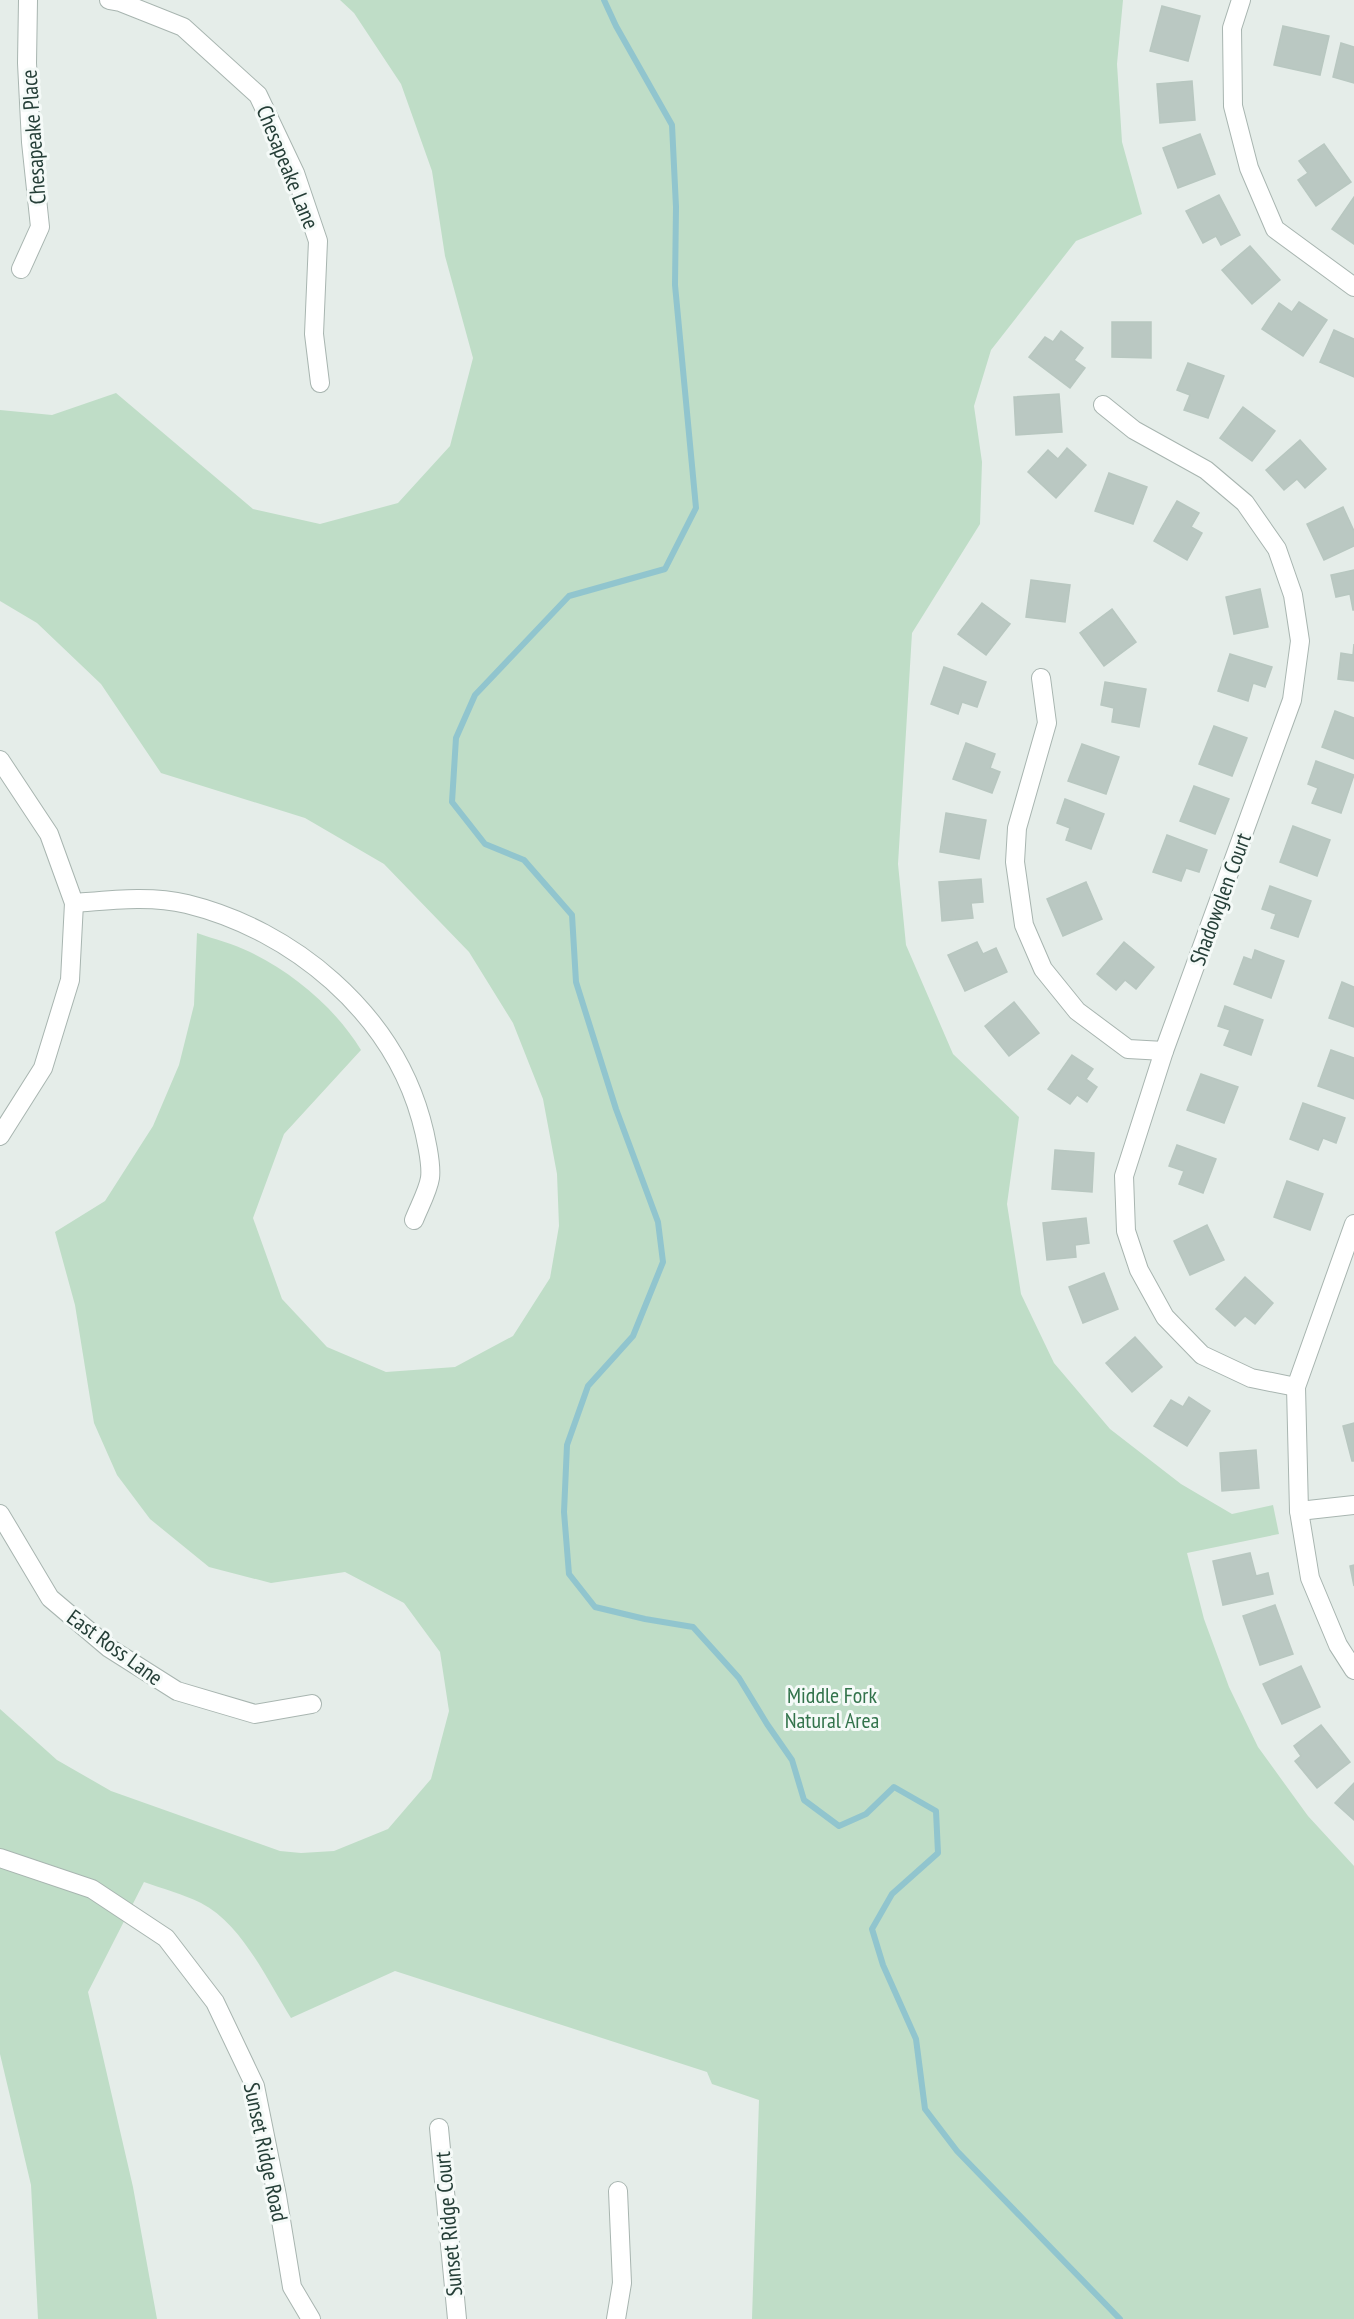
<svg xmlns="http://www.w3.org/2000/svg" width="1354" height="2319" font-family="'PT Sans Narrow',sans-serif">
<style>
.green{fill:#bfddc7}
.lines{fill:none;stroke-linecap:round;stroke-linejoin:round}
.stream{stroke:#91c5ce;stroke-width:6}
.building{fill:#bac8c2;stroke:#b8c7c0;stroke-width:1.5}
.minor-casing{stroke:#a8b5b0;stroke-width:20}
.tertiary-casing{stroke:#a8b5b0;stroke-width:20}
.minor{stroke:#fff;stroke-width:18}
.tertiary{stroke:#fff;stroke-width:18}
.labels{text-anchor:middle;stroke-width:6;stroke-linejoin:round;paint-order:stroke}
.street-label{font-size:22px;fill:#253e37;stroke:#f5faf8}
.park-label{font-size:22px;fill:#32734b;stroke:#f5faf8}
</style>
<rect width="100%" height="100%" fill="#e5ede9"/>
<path class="green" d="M340,0h783l-6,64 5,78 20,72 -66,27 -85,109 -17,56 8,56 -2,62 -68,109 -14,231 8,81 47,109 66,63 -12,87 14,90 33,69 56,66 71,55 51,30 41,-9 6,29 -92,19 17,66 25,68 29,60 50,69 46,50v453h-602l7,-219 -47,-16 -5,-12 -312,-101 -104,47c-24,-38 -49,-94 -90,-115 -18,-9 -38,-14 -57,-21l-56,110 45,195 24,132h-119l-7,-134 -31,-131v-345l57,51 54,31 169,60 21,2 33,-2 54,-22 43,-50 18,-68 -9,-59 -36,-49 -59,-31 -74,11 -62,-16 -59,-48 -33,-44 -23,-52 -19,-118 -20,-73 50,-31 48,-75 26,-61 15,-60 3,-72c17,6 37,11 53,19 45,22 85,56 111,98l-77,84 -31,84 29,81 45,48 59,25 69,-5 58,-31 37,-58 9,-52 -2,-52 -14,-75 -30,-76 -44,-71 -85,-88 -79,-46 -144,-45 -60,-89 -64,-61 -37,-22v-191l52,5 64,-22 137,116 67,15 78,-21 52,-57 23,-88 -28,-102 -13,-85 -31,-87 -47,-71z"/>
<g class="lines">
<path class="stream" d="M604,0l12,26 56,99 4,82 -1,78 21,223 -31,61 -96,27 -94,99 -19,43 -4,64 33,42 39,16 48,55 4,67 40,127 42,113 5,40 -30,74 -45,50 -21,59 -3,67 5,62 26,33 50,12 48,8 46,51 28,46 25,36 12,40 35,26 27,-12 28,-27 42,24 2,42 -46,41 -20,35 11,36 33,74 9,70 32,42 163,168"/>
</g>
<g class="building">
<path d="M1162,6l38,10 -12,45 -38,-10z"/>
<path d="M1283,26l46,10 -9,39 -46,-10z"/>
<path d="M1341,43l13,4v36l-21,-6z"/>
<path d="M1192,81l3,39 -35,3 -3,-39z"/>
<path d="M1200,134l15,40 -37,14 -15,-40z"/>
<path d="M1324,144l27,38 -35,24 -18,-26 10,-7 -9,-12z"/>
<path d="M1219,195l21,40 -19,10 -5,-9 -13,7 -17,-32z"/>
<path d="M1354,197v47l-22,-15z"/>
<path d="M1250,246l30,34 -28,24 -30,-34z"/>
<path d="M1299,302l28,18 -24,36 -41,-27 17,-26 13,9z"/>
<path d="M1112,322h39v36l-39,-1z"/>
<path d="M1334,330l20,9v38l-34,-15z"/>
<path d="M1061,331l22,17 -9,12 11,8 -15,20 -41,-31 16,-20 8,5z"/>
<path d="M1188,363l36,13 -16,42 -24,-8 6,-15 -13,-5z"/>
<path d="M1059,394l3,38 -46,3 -2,-38z"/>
<path d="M1243,407l32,24 -23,30 -32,-23z"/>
<path d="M1300,440l26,29 -21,19 -8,-9 -13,11 -18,-20z"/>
<path d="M1067,448l19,17 -30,33 -28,-26 20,-22 10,9z"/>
<path d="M1109,473l38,14 -14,37 -38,-13z"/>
<path d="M1177,501l22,12 -8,14 11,6 -15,27 -33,-19z"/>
<path d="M1343,507l11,24v15l-30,14 -17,-36z"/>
<path d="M1354,570v40h-1l-3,-16 -14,3 -5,-22z"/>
<path d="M1031,580l39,5 -5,37 -39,-5z"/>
<path d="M1260,589l8,38 -34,7 -8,-37z"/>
<path d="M982,603l28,21 -24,31 -28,-21z"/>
<path d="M1112,609l24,33 -32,24 -24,-33z"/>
<path d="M1354,644v37l-16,-2 3,-26 12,2z"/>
<path d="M1230,654l42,13 -7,20 -12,-4 -5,18 -30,-10z"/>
<path d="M944,667l42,15 -9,25 -15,-5 -4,12 -27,-10z"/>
<path d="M1105,682l41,7 -7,38 -27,-5 2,-14 -13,-3z"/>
<path d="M1335,711l19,7v41l-32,-12z"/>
<path d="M1214,726l33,12 -15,38 -33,-12z"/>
<path d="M966,743l29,11 -5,14 10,4 -8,21 -39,-14z"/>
<path d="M1082,744l37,13 -13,37 -38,-13z"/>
<path d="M1316,761l38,14 -13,38 -29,-10 6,-15 -10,-4z"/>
<path d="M1194,786l35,13 -14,35 -35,-13z"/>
<path d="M1065,799l39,15 -13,35 -25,-9 4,-12 -13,-5z"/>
<path d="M946,813l40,7 -7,39 -39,-7z"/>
<path d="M1293,826l37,14 -13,36 -37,-14z"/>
<path d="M1167,835l40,15 -8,22 -13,-4 -5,13 -28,-9z"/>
<path d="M981,879l2,23 -12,1 2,15 -31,3 -3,-39z"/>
<path d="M1086,882l16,37 -39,17 -16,-37z"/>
<path d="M1270,886l41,15 -13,36 -27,-9 5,-14 -14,-5z"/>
<path d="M977,942l6,12 13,-6 11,24 -42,19 -17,-36z"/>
<path d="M1124,942l30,25 -18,22 -11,-9 -9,10 -19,-16z"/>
<path d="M1255,950l29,11 -13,37 -37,-14 10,-27 8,3z"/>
<path d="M1342,982l12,5v40l-25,-9z"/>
<path d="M1014,1002l25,31 -30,23 -24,-30z"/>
<path d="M1225,1006l38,14 -12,35 -27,-10 6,-15 -12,-4z"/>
<path d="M1331,1050l23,8v41l-36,-13z"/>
<path d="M1072,1055l21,14 -7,10 11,8 -10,15 -10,-7 -7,9 -22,-15z"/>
<path d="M1201,1074l37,13 -14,36 -37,-13z"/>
<path d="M1303,1103l42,15 -9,25 -13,-5 -5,12 -28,-11z"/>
<path d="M1177,1145l39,14 -13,34 -24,-9 5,-13 -15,-5z"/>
<path d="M1055,1150l39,3 -2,39 -40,-3z"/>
<path d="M1287,1181l36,13 -13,36 -36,-13z"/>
<path d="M1086,1218l3,25 -14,2 1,12 -29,3 -4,-37z"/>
<path d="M1207,1225l17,35 -34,15 -16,-34z"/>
<path d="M1104,1273l14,36 -35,14 -14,-36z"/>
<path d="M1245,1277l28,26 -18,21 -10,-8 -10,10 -19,-17z"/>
<path d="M1135,1337l27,30 -30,25 -26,-29z"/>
<path d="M1189,1397l21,14 -23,35 -33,-20 17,-26 12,7z"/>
<path d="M1354,1423v38h-2l-9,-35z"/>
<path d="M1256,1450l3,38 -37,3 -2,-38z"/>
<path d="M1250,1553l6,23 12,-3 5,21 -50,11 -10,-44z"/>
<path d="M1354,1565v21l-4,-20z"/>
<path d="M1275,1605l18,49 -33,11 -17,-49z"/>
<path d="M1301,1666l19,41 -38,17 -19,-40z"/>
<path d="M1321,1725l29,37 -33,26 -22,-27 6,-5 -7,-10z"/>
<path d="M1354,1783v37l-19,-17z"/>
</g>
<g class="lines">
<defs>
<g id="minor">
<path d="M109,0l11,2 63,25 75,68 37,78 23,68 -4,93 6,49"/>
<path d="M1241,0l-9,28 1,78 16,62 26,61 79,58"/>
<path d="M21,269l19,-42 -9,-85 -4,-79 1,-63"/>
<path d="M1103,405l31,25 72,40 39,33 32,46 16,46 7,46 -8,59 -128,351 -40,125 2,55 13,39 26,47 37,38 49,23 45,9"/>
<path d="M1041,678l6,45 -30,105 -2,34 9,63 19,44 34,42 51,38 36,2"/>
<path d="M0,760l49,74 25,69 -4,77 -27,88 -43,68"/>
<path d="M74,903c37,-3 77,-8 113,1 106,26 204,108 234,215 4,14 11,45 9,59 -2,13 -11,29 -16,42"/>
<path d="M1299,1511l55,-6"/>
<path d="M0,1514l50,84 59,50 68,43 78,23 57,-10"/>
<path d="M0,1858l92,31 74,49 49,64 40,84 22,110 15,91 19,32"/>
<path d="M439,2128l18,191"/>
<path d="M616,2319l6,-36 -4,-92"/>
</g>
<path id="tertiary" d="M1354,1224l-58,163 3,124 11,67 28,67 16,25"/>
</defs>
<use href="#minor" class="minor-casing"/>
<use href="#tertiary" class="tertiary-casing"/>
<use href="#minor" class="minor"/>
<use href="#tertiary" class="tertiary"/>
</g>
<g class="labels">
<g class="street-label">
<text transform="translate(33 137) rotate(-94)" y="8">Chesapeake Place</text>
<text transform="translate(288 167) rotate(68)" y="8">Chesapeake Lane</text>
<text transform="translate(1220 899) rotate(-70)" y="8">Shadowglen Court</text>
<text transform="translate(115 1647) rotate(36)" y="8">East Ross Lane</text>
<text transform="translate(266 2152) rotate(78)" y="8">Sunset Ridge Road</text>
<text transform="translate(448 2224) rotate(-95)" y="8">Sunset Ridge Court</text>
</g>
<g class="park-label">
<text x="832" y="1703">Middle Fork<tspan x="832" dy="25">Natural Area</tspan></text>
</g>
</g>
</svg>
